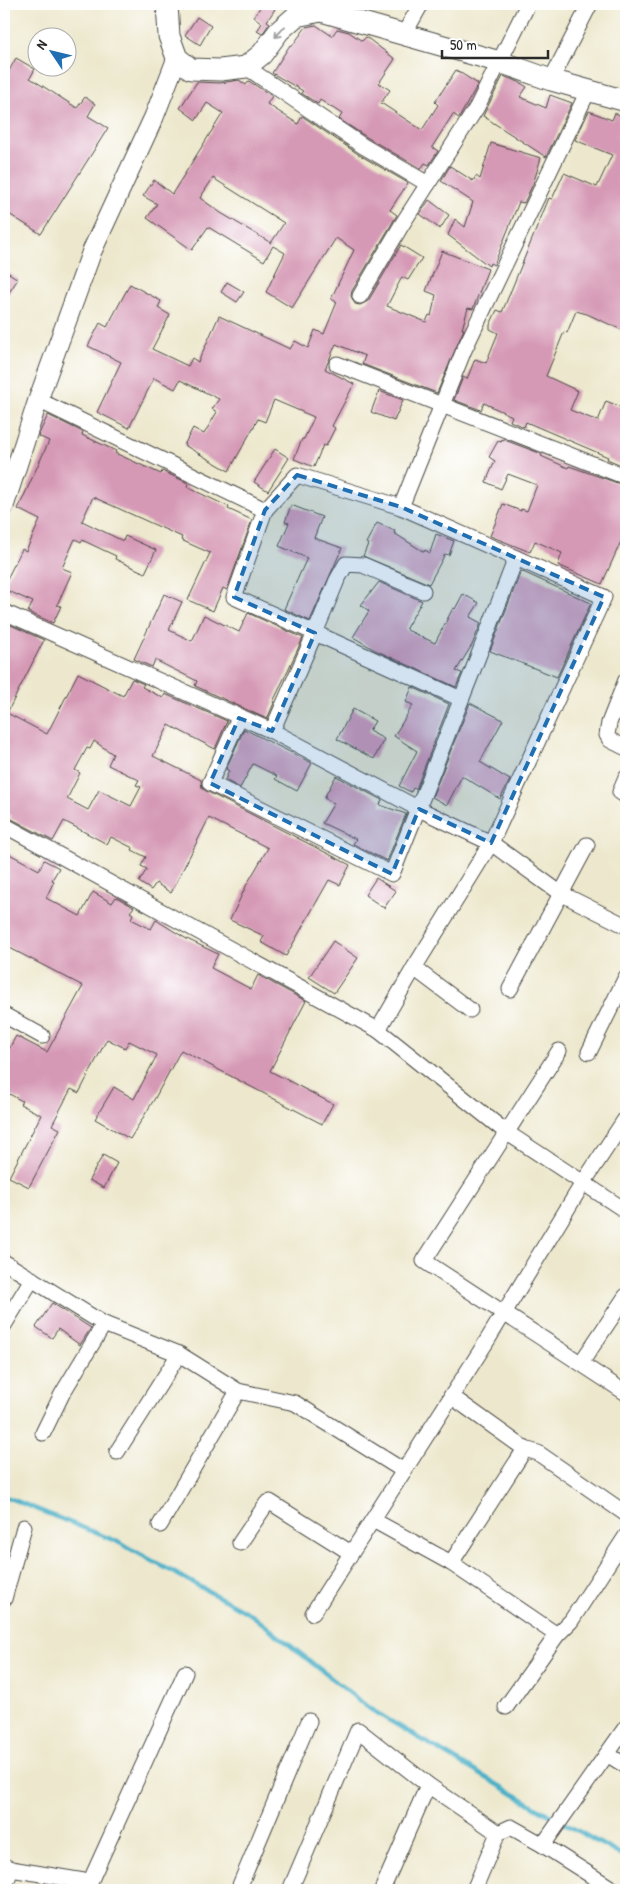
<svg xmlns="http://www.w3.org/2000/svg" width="630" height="1894" font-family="'Patrick Hand',sans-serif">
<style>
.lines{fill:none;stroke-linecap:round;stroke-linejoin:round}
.stream{stroke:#49b0c8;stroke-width:4.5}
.building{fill:#d599b5;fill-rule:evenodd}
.minor-casing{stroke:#484743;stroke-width:17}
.tertiary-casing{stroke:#484743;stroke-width:21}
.secondary-casing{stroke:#484743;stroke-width:23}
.minor{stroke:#fff;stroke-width:15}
.tertiary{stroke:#fff;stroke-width:19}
.secondary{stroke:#fff;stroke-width:21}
.oneway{stroke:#a0a0a0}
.marked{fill:#1f6fb2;fill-opacity:0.2;stroke:#1f6fb2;stroke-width:4;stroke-dasharray:10 6;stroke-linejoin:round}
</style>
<rect width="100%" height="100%" fill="#fff"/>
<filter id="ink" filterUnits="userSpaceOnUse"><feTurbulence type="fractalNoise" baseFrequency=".02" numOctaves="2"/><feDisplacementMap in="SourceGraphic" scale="10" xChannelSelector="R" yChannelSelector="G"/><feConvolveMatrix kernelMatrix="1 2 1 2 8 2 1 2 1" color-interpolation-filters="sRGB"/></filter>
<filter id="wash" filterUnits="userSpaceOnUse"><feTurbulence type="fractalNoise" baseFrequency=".0096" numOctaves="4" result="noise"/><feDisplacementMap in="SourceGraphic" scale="20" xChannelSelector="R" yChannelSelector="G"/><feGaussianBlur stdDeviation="1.12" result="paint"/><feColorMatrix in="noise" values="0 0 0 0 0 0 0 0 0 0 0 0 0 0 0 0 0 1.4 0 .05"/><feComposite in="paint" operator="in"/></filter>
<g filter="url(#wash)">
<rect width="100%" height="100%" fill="#ede8cd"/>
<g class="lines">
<path class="stream" d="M4,1496l112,45 136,74 118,94 169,100 87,49"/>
</g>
<g id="blocks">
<g class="building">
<path d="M262,4h5l8,5 -8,12 3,2 -8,11 -5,-3 5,-8 -8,-6z"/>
<path d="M197,17l14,9 -11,19 -15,-10z"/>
<path d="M316,25l16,11 5,-7 12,3 13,9 4,-4 29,22 -16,24 11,7 -9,13 41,27 16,-25 -3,-3 21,-32 22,14 -19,34 -6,-4 -21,33 6,4 -9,14 -4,-2 -4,6 -53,-31 -29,-19 3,-5 -22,-14 -2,4 -17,-11 2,-2 -31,-18 18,-28 2,1 14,-19z"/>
<path d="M16,58l19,11 -5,9 47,30 8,-11 10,7 -7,12 20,12 -67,106 -37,-23v-117l6,-10 -6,-4z"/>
<path d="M503,76l16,6 8,5 -7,10 26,11 4,-13 22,8 -26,54 -63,-41z"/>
<path d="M239,80l7,5 3,-4 23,15 -5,8 31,20 4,-8 56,38 50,29 -18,27 7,5 -45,76 -1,5 4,8 5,1 8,-4 33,-56 21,13 -14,22 -6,-3 -15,29 39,16 3,-7 2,1 5,-21 -10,-4 16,-40 46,18 -15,40 -5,-1 -6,21h2l-27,64 -75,-29 3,-8 -29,-12 -11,25 29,15 -22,42 3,2 -9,18 -3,-1 -9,22 -20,-8 8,-20h2l10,-22 -40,-17 -9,22 -7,-3 -29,52 -45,-26 9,-17 11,6 13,-22 -5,-3 7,-10 -39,-19 -5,9 -21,-11 -25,50 -32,-16 24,-50 -33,-16 12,-23 7,4 23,-43 31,17 -3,7 12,7 -18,34 36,17 4,-8 6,4 21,-46 71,33 5,-8 13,7 7,-18 9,4 13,-32 -6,-3 23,-49 -18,-12 -44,70 -26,-16 19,-39 -12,-7 -9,15 -56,-34 -16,23 -45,-32 10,-14 -14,-8 11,-16 18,14 51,-81 -16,-10 -11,17 -16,-12 17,-26 23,1zM213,178l71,45 -13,20 -50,-30 -21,-15z"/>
<path d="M589,111l23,9 3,-7 11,5v214l-39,-18 -11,-3 -9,22 -3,-1 -18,44 32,15 -8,19 28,11 8,-20 20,8v58l-19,-8 1,-2 -82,-35 -2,5 -14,-6 2,-5 -28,-13 -3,7 -27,-10 9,-23 4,2 8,-20 11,4 12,-30 -8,-4v-4l7,-15 5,2 1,-2 46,-112 3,1 12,-26 33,14 15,-32 -37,-15z"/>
<path d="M491,143l50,15 -8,26 -9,19 -5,-1 -25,63 -4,-2 -1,3 -41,-31 7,-16 10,8 8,-25 -32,-21 9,-15 23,15 3,-5 4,3z"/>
<path d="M429,200l20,15 -9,14 -20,-15z"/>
<path d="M4,270l14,9 -14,21z"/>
<path d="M227,282l17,10 -7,10 -16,-10z"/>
<path d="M379,391l24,9 -9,21 -23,-9z"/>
<path d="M48,415l35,17 -1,3 34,16 -1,2 46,21 1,-3 26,12 -1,4 42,20 -1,2 24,11 -25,70 -4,-2 -10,23 -25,-11 22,-47 -29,-13 1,-3 -89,-40 -11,24 41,20 2,-5 31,14 -11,23 -30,-14 1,-3 -34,-16 -1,2 -6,-3 -13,29 10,4 -15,33 4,1 -8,17 -25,-11 5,-10 -29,-13v-4l18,-36 4,2 14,-31 -22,-11 31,-68 -11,-5z"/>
<path d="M502,439l40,15 -1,2 27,12 1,-2 57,20v44l-24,54 -44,-19 4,-12 -27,-12 -5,11 -40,-16 13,-32 18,7v-2l6,2 10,-26 -29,-11 -7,15 -15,-7 9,-21 -6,-4 9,-16 3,1z"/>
<path d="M275,449l14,9 -21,33 -14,-9z"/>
<path d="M291,505l31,12 -8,21 28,10 -32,73 -26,-12 23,-51 -28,-12 10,-23 -4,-1z"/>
<path d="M377,523l18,8 -1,2 30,19 1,-2 5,3 6,-19 18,7 -5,14 -4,-1 -16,30 -66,-28 5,-12 -2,-1z"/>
<path d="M521,571l70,32 -34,74 -67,-26z"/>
<path d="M379,582l43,19 -16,27 1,2 28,13 18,-35 2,1 8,-15 16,9 -9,14 11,6 -9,22 -16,26 6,2 -6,14 -81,-37 -22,-13 16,-26 -8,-6z"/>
<path d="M164,594l18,8 -13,28 23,11 12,-26 35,17 9,-19 55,25 -30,64 1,1 -7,16 -72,-33 2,-5 -42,-21 -3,7 -18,-8z"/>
<path d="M4,622l40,18 -37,73 40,21 31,-61 45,23 9,-17 12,5 -2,3 21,11 2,-4 62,27 -12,28 -46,-24 -16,31 48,24 1,8 4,3 144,74 -10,20 -11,-5 -43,76 -25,-14 3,-6 -34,-16 17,-36 21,-36 -59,-30 -38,75 -15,-10 -5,7 -12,-8 8,-13 -6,-3 5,-9 -14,-7 1,-2 -22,-11 -4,7 -43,-23 -11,20 -43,-23 1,-2 -7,-4zM94,741l19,13 -5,11 31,15 -3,5 5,2 -10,19 -32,-16 -11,20 -21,-11 13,-26 -5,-3 12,-22 3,1z"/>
<path d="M412,687l37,17 -33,85 -3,-1 -2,4 -12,-6 18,-35 -23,-15 19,-31 -7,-3z"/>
<path d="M470,703l33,17 -23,42 30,18 -10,19 -38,-23 -15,29 -15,-8z"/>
<path d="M353,709l22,12 -6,10 15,8 -10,20 -37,-20z"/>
<path d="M244,729l68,34 -15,28 -22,-12 2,-3 -24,-12 -13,24 -15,-8 4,-9 -3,-2z"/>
<path d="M336,776l46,24 -2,5 26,9 -19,47 -34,-17 3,-5 -34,-16 12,-20 -10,-5z"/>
<path d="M4,851l35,19 5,-10 15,8 -7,12 2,1 -8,17 34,18 13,-24 19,11 4,-6 18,10 -4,5 3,2 -2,5 20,10 5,-9 29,18 33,16 -7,14 40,21 7,-14 48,26 -36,70 63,33 -11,20 -141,-74 -26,48 -25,41 -35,-20 19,-32 20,12 23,-44 -28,-14 -4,7 -18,-9 -28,54 -8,-4 -19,36 8,4 -31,58 -20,-10 32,-62 -21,-11 2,-3 -18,-10v-33l12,-22 31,16 36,-66 -79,-41z"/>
<path d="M376,878l20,13 -12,17 -19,-13z"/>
<path d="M333,941l25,17 -24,35 -25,-16z"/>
<path d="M103,1155l14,8 -13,25 -15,-8z"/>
<path d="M52,1303l39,25 -11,17 -22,-16 -6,9 -16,-11z"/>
</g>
</g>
</g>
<g filter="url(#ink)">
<use href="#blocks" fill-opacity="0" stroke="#484743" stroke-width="1"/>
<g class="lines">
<defs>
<g id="minor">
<path d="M403,36l18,-32"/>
<path d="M246,67l117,79 65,38"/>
<path d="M551,80l39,-76"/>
<path d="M360,296l41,-70 76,-119 51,-103"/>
<path d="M337,364l289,113"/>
<path d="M401,507l63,-157 124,-259"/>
<path d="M265,510l-31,87 81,36 -43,98"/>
<path d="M423,591l-60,-26 -17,-1 -9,16 -22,53 146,66"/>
<path d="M4,612l268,119 147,78 72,34 69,50 66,33"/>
<path d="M626,680l-17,43 -2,12 3,5 16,8"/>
<path d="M239,718l-29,65 182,91 79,-199 45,-117"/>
<path d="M626,778l-6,14 6,4"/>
<path d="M4,825l374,205 36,-62 77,-125 113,-246 -203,-90 -104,-32 -32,35 -227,-110"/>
<path d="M414,968l56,42"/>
<path d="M510,989l77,-144"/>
<path d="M4,1015l38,21"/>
<path d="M378,1030l128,102 120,79"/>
<path d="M559,1051l-135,210 202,132"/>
<path d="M589,1052l37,-75"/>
<path d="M4,1262l100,62 75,30 59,37 57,12 109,68"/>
<path d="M4,1325l28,-46"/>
<path d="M581,1363l45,-67"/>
<path d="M451,1396l74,53 13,4 88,61"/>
<path d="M43,1433l19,-39 42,-70"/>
<path d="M117,1452l62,-98"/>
<path d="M373,1520l78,43 106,72 14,-14 55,-85"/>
<path d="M160,1525l78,-134"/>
<path d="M240,1543l27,-40 3,-1 81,51"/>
<path d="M451,1563l74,-114"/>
<path d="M4,1599l20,-72"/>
<path d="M313,1613l172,-269 98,-161 43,-65"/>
<path d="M506,1707l51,-72"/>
<path d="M607,1754l19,12"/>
<path d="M4,1866l7,3 -7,20"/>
<path d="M11,1869l79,13 95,-209"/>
<path d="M238,1890l71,-169"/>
<path d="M290,1890l68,-160 70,55 70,48"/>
<path d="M382,1890l46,-105"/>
<path d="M474,1890l24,-57 13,-6 32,18"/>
<path d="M614,1890l-71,-45 83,-118"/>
</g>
<path id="tertiary" d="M4,506l34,-106 54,-149 62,-134 23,-59"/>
<path id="secondary" d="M167,4l2,32 8,22 14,11 29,1 26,-3 16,-13 17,-23 17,-15 25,-5 179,51 51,18 75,21"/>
</defs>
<use href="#minor" class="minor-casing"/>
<use href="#tertiary" class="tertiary-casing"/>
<use href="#secondary" class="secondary-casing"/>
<use href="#minor" class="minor"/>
<use href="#tertiary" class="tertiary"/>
<use href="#secondary" class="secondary"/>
</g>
<defs><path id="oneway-shaft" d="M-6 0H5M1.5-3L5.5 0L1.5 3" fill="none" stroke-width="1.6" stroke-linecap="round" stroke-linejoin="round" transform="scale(1.25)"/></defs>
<use class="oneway" href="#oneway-shaft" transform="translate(280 32) rotate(132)"/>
</g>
<path class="marked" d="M297,475l104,32 203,90 -113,246 -72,-34 -27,65 -182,-91 29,-65 33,13 43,-98 -81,-36 31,-87z"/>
<rect width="630" height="1894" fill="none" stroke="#fff" stroke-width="20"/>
<g transform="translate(52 52) rotate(305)"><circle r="24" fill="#ffffff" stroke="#aaaaaa"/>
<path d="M0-4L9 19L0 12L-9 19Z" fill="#1f6fb2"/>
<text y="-8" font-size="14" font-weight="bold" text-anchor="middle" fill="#2b2b2b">N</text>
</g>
<path d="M442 50v8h106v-8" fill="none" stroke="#2b2b2b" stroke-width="2.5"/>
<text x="450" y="50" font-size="15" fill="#2b2b2b" stroke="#ffffff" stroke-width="4" paint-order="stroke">50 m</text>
</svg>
